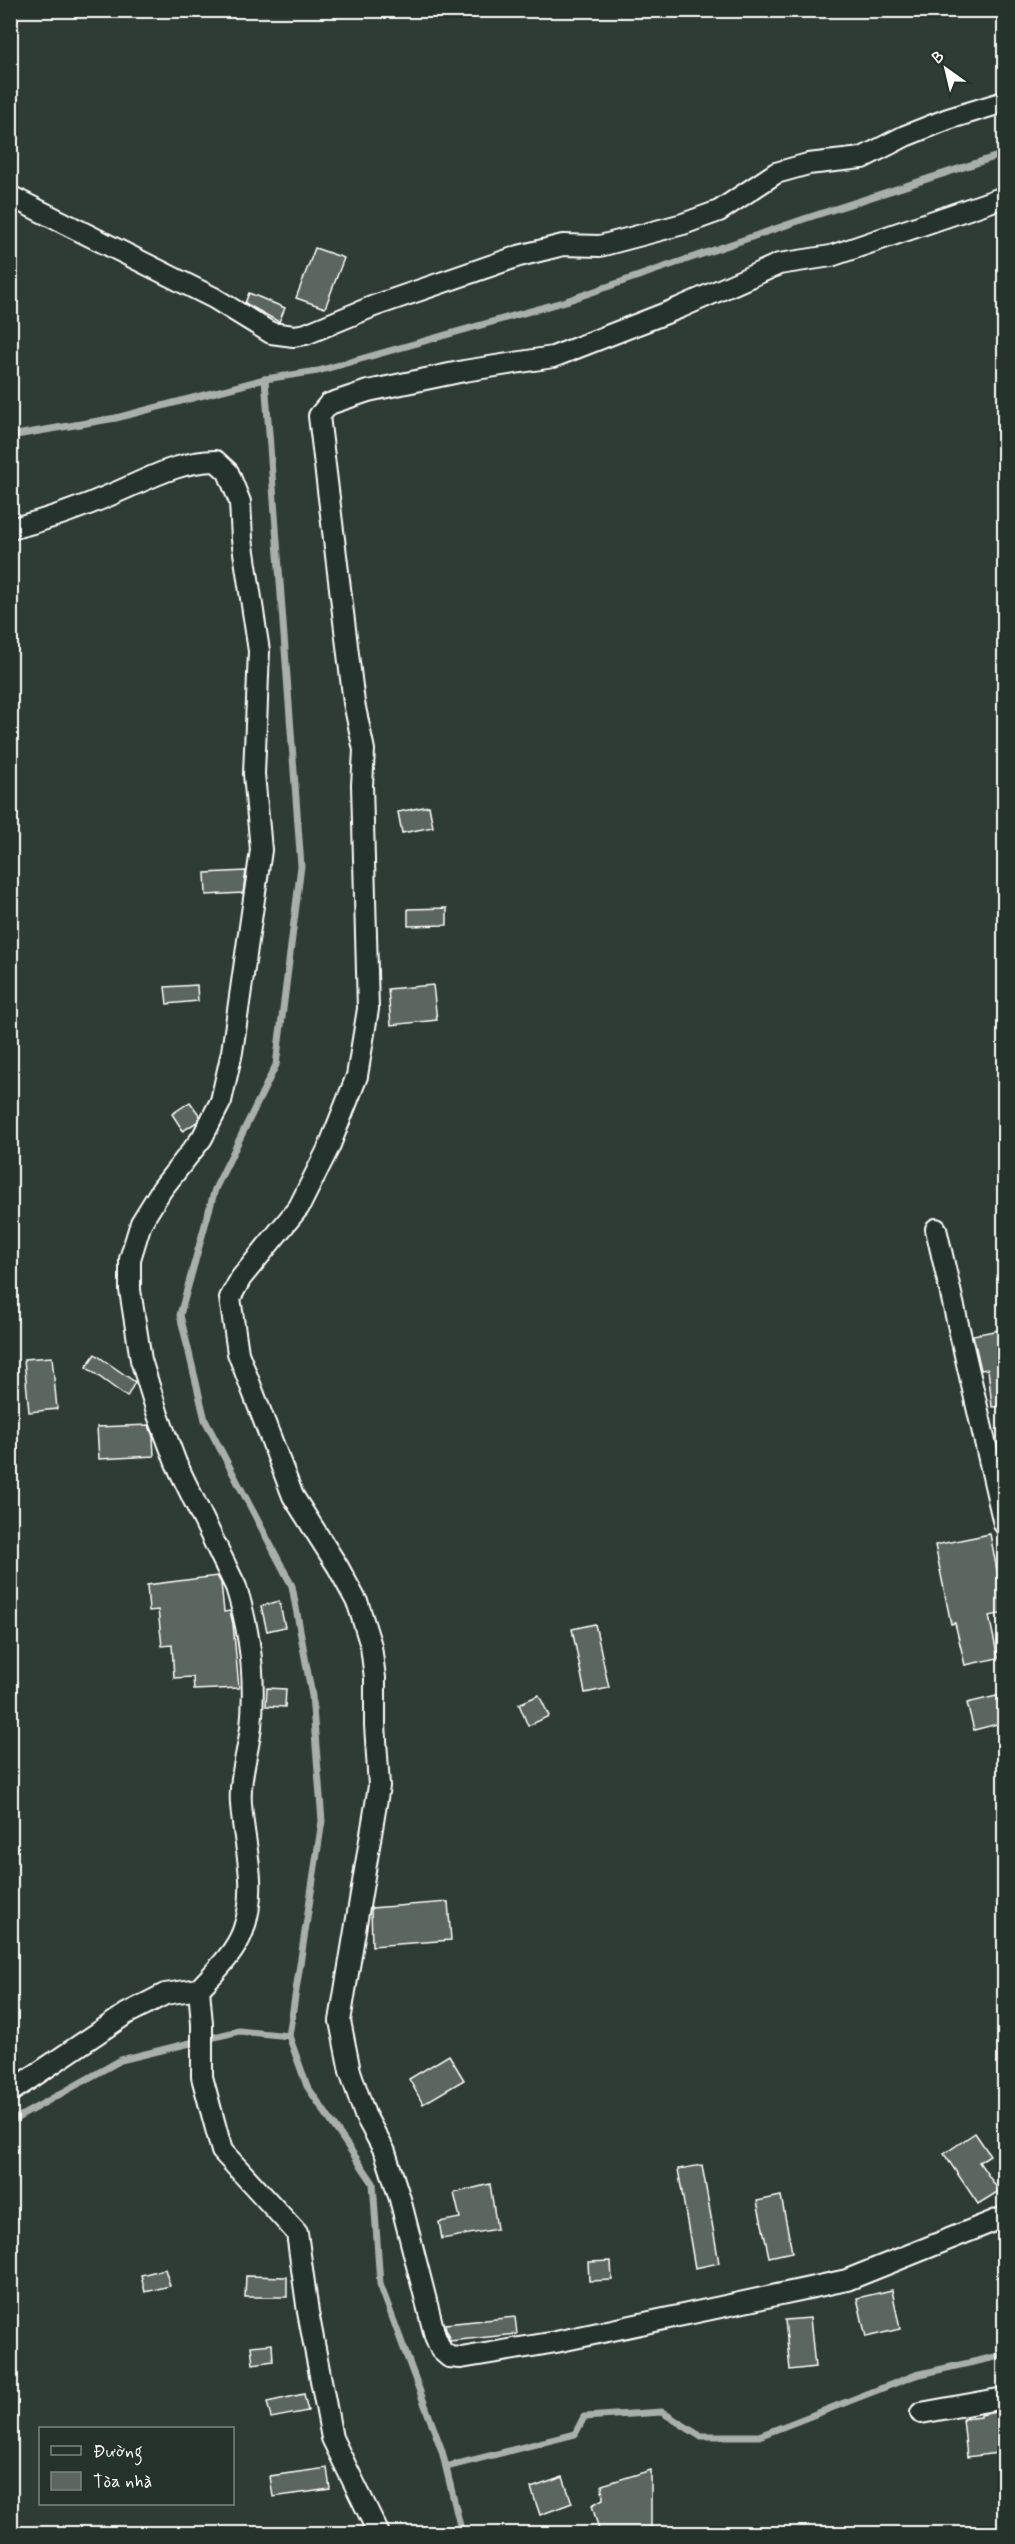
<svg xmlns="http://www.w3.org/2000/svg" width="1015" height="2544" font-family="Mynerve,sans-serif">
<style>
.lines{fill:none;stroke-linecap:round;stroke-linejoin:round}
.stream{stroke:#a9afac;stroke-width:7}
.building{fill:#5b6661;stroke:#fff;stroke-width:1.5}
.minor-casing{stroke:#fff;stroke-width:24}
.minor{stroke:#26332d;stroke-width:20}
</style>
<rect width="100%" height="100%" fill="#2f3b35"/>
<filter id="ink" filterUnits="userSpaceOnUse"><feTurbulence type="fractalNoise" baseFrequency=".0167" numOctaves="2"/><feDisplacementMap in="SourceGraphic" scale="12" xChannelSelector="R" yChannelSelector="G"/><feConvolveMatrix kernelMatrix="1 2 1 2 8 2 1 2 1" color-interpolation-filters="sRGB"/></filter>
<g filter="url(#ink)">
<g class="lines">
<g class="stream">
<path d="M265,379l53,-8 248,-70 238,-82 200,-65"/>
<path d="M10,436l106,-18 149,-39 36,487 -25,199 -61,124 -35,126 25,105 87,166 20,110 10,125 -33,215 18,50 66,97 7,101 62,167 20,83"/>
<path d="M10,2122l111,-62 118,-29 50,5"/>
<path d="M446,2467l129,-33 9,-17 78,-5 38,24h59l157,-61 88,-20"/>
</g>
</g>
<g class="building">
<path d="M315,248l29,10 -19,50 -29,-10z"/>
<path d="M249,293l36,15 -6,14 -34,-19z"/>
<path d="M429,806l4,21 -31,6 -4,-21z"/>
<path d="M246,871l-3,22 -37,2 -1,-22z"/>
<path d="M447,908v17l-39,1v-17z"/>
<path d="M197,985l1,16 -31,3 -2,-17z"/>
<path d="M433,985l4,35 -46,5 -3,-36z"/>
<path d="M190,1102l10,14 -3,6 -14,9 -11,-17z"/>
<path d="M1005,1329v77l-13,1 -4,-38 -7,1 -8,-35z"/>
<path d="M95,1354l40,28 -8,15 -41,-30z"/>
<path d="M52,1357l5,52 -28,3 -5,-53z"/>
<path d="M149,1425l4,12 1,19 -55,3 -2,-32z"/>
<path d="M990,1534l15,77v2l-16,3 9,42 -33,7 -10,-42 -4,1 -16,-79z"/>
<path d="M217,1576l4,7 3,29 6,-1 3,13 6,64 -45,2 -1,-13 -19,1 -2,-33 -10,1 -4,-36 -9,1 -2,-26z"/>
<path d="M279,1601l6,26 -18,4 -6,-25z"/>
<path d="M595,1624l14,64 -24,5 -13,-64z"/>
<path d="M267,1688l19,1 -1,18 -19,-1z"/>
<path d="M1005,1694v28l-31,8 -7,-27z"/>
<path d="M539,1695l10,21 -21,10 -9,-22z"/>
<path d="M448,1902l3,38 -79,6 -1,-38z"/>
<path d="M449,2055l15,25 -41,24 -14,-25z"/>
<path d="M975,2133l15,22 -11,7 20,29 -21,13 -34,-50z"/>
<path d="M702,2165l17,98 -24,5 -17,-99z"/>
<path d="M490,2184l7,45 -55,10 -3,-17 21,-4 -6,-25z"/>
<path d="M781,2196l11,56 -23,5 -12,-56z"/>
<path d="M611,2261l1,19 -23,1 -1,-19z"/>
<path d="M165,2269l5,17 -25,6 -4,-17z"/>
<path d="M246,2276l41,1v20h-42z"/>
<path d="M892,2290l8,39 -34,8 -9,-39z"/>
<path d="M515,2317l2,17 -67,7 -4,-11 -1,-6z"/>
<path d="M810,2318l5,49 -25,3 -5,-50z"/>
<path d="M272,2344l1,17 -20,3 -2,-18z"/>
<path d="M304,2394l4,17 -37,7 -4,-16z"/>
<path d="M1005,2410v42l-38,5 -4,-38 18,-2v-2z"/>
<path d="M327,2468l3,21 -57,8 -3,-21z"/>
<path d="M651,2470v64h-51l-8,-29 11,-6 -1,-14z"/>
<path d="M563,2477l9,26 -32,12 -9,-27z"/>
</g>
<g class="lines">
<defs>
<g id="minor">
<path d="M10,196l204,102 57,35 23,3 12,-2 68,-28 145,-50 44,-11 37,1 83,-22 36,-13 57,-38 32,-9 54,-6 43,-22 43,-17 56,-17"/>
<path d="M1004,197l-173,59 -52,8 -100,44 -126,49 -89,14 -96,20 -39,13 -10,12 35,287 10,47 -2,35 6,224 -11,67 -28,71 -30,60 -58,71 -11,20 8,55 55,143 45,71 20,37 13,42 4,32v47l4,61 -39,235 10,50 15,44 20,37 15,47 35,137 6,14 8,7 12,1 95,-16 291,-62 157,-63"/>
<path d="M10,529c37,-9 71,-21 105,-36 33,-14 64,-32 101,-32l12,11 12,30 2,37 17,112 -5,123 7,76 -29,202 -11,49 -19,37 -40,51 -21,34 -11,36v31l11,70 17,55 18,48 60,124c14,45 20,93 15,140 -3,26 -12,51 -10,77 3,44 18,82 2,127 -8,22 -28,41 -44,58l-34,5 -39,20 -116,78"/>
<path d="M936,1229l68,295"/>
<path d="M199,1989l3,35v53l20,74 75,82 11,79 24,126 47,96"/>
<path d="M921,2413l83,-15"/>
</g>
</defs>
<use href="#minor" class="minor-casing"/>
<use href="#minor" class="minor"/>
</g>
</g>
<rect width="1015" height="2544" fill="none" stroke="#26332d" stroke-width="36"/>
<rect x="18" y="18" width="979" height="2508" fill="none" stroke="#fff" stroke-width="2" filter="url(#ink)"/>
<rect x="39" y="2427" width="195" height="78" fill="#26332d" stroke="#7d8581" stroke-width="1.5"/>
<rect x="51" y="2446" width="30" height="9" fill="#26332d" stroke="#7d8581" stroke-width="1.5"/>
<text x="93" y="2457" font-size="18" fill="#ffffff">Đường</text>
<rect x="51" y="2472" width="30" height="18" fill="#5b6661" stroke="#7d8581" stroke-width="1.5"/>
<text x="93" y="2487" font-size="18" fill="#ffffff">Tòa nhà</text>
<g transform="translate(946 69) rotate(326)" stroke="#26332d" stroke-width="4.5" paint-order="stroke">
<path d="M0-4.5L10 22L0 15L-10 22Z" fill="#ffffff"/>
<text y="-9" font-size="16" font-weight="bold" text-anchor="middle" fill="#ffffff">B</text>
</g>
</svg>
